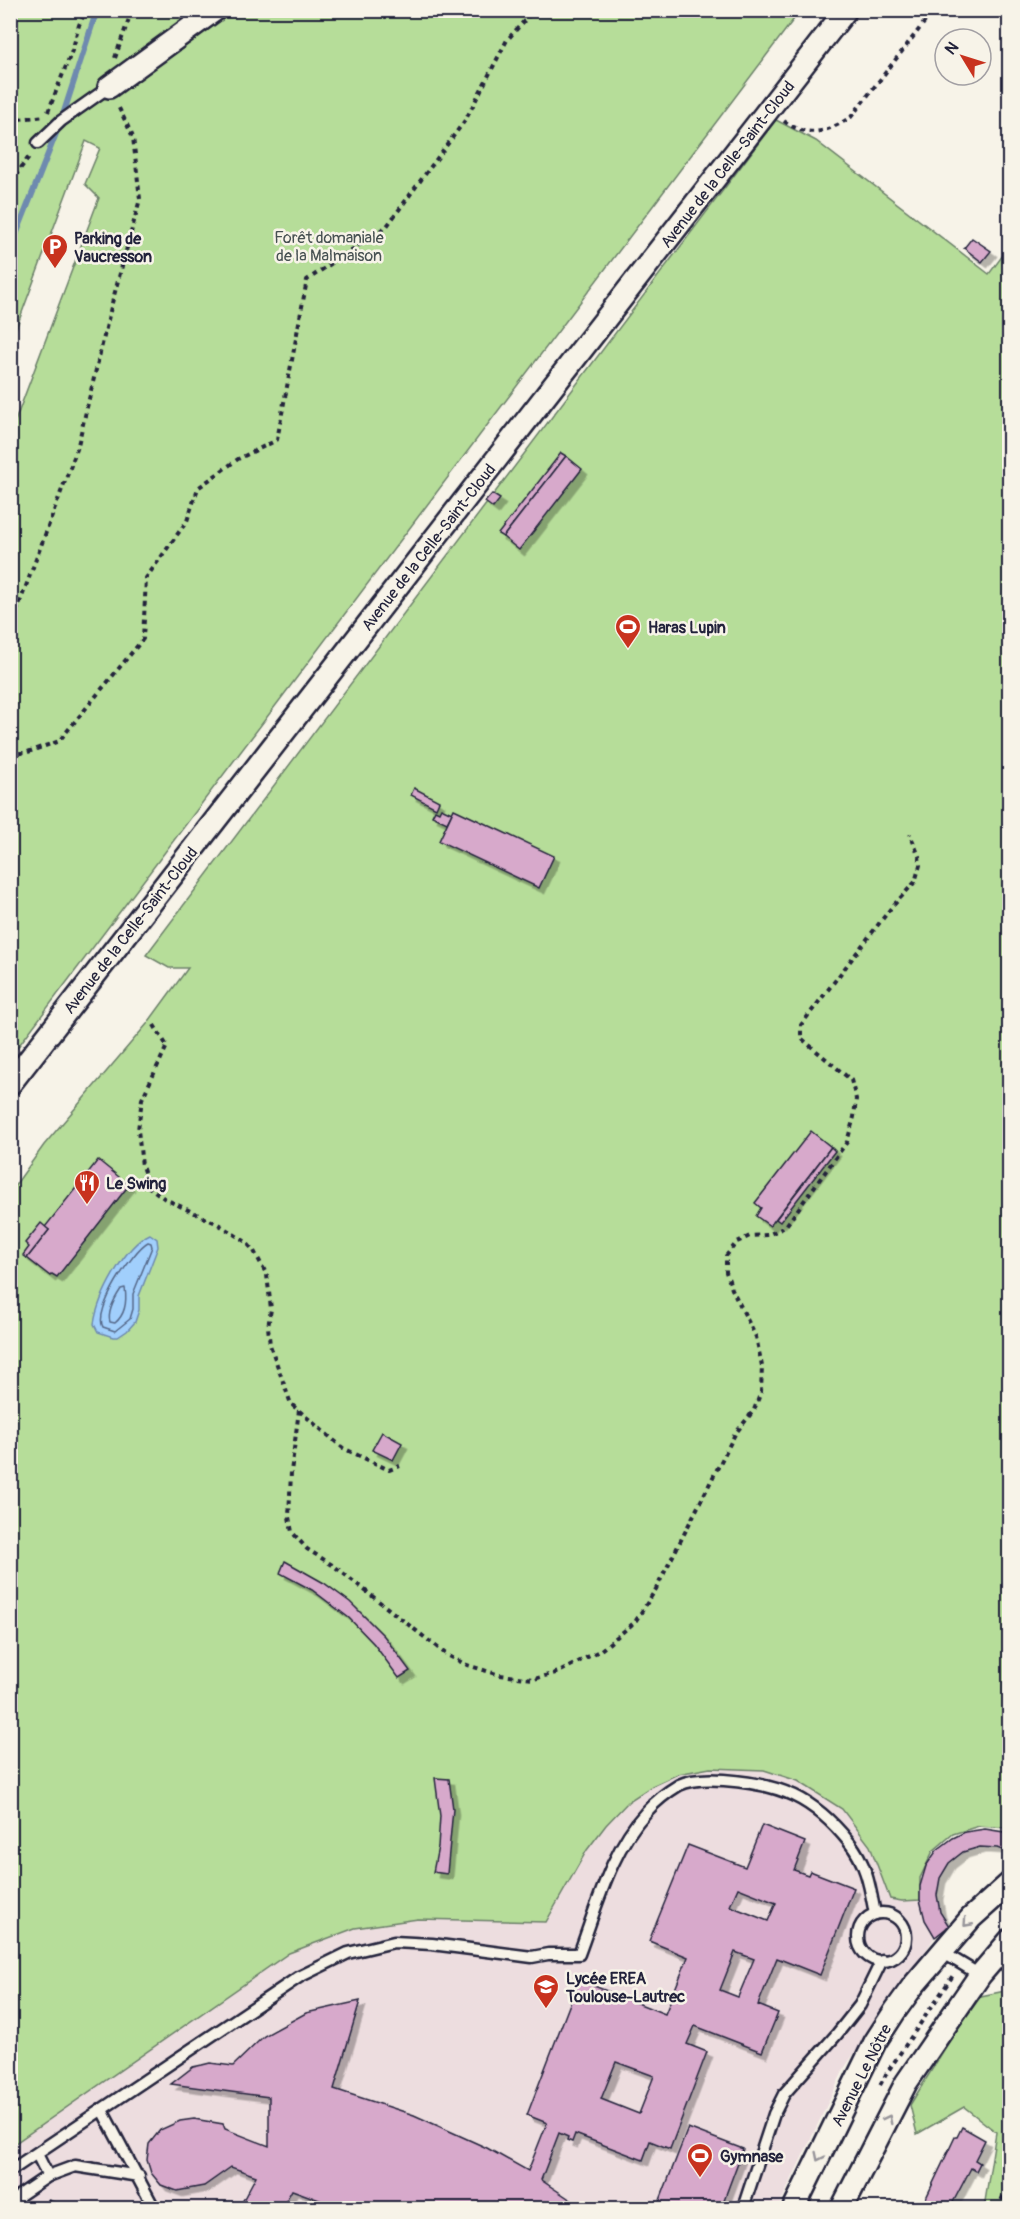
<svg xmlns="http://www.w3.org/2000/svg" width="1020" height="2219" font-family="Pangolin,sans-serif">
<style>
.built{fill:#eddddf}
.green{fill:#b6dd99;stroke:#6c806a;stroke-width:1.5}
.water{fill:#a1cffc;stroke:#6e8aaf;stroke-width:1.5}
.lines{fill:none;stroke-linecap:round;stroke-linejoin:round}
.shore{stroke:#556788;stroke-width:1.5}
.stream{stroke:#6e8aaf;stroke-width:6}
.building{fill:#d7a9cb;stroke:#22223b;stroke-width:1.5;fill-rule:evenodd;filter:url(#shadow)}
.service-casing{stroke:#22223b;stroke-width:15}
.minor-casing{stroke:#22223b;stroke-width:26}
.path{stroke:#22223b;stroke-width:4;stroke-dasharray:4.5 4.5;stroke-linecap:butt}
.service{stroke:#f7f3e8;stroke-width:10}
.minor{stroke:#f7f3e8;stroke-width:21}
.oneway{stroke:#97959a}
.labels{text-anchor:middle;stroke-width:5;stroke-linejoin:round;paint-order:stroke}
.street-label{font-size:16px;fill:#22223b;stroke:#f7f3e8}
.park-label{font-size:16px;fill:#475152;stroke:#f7f3e8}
.poi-label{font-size:16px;font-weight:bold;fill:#22223b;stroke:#f7f3e8;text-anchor:start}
</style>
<defs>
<filter id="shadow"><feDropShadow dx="5.5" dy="5.5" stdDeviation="0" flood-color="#0004"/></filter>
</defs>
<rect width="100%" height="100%" fill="#f7f3e8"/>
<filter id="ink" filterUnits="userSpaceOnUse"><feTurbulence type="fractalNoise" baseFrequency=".0167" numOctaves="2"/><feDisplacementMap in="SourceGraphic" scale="12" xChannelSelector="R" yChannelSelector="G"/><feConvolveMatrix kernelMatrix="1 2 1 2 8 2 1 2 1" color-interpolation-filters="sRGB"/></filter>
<g filter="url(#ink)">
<path class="built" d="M710,1768l54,2 34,11 44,28 28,36 20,54 12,2 18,-1 5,20 10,17 -90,130 -67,141h-767l-1,-62 279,-193 66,-25 63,-9 128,3 41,-72 19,-25 23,-24 23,-15 26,-12z"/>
<g class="green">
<path d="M11,11h789l-789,1045v-624l88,-234 -14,-14 15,-36 -14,-7 -75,201z"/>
<path d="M776,120l40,21 173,133 20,-27v1582l-2,-1 -28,-2 -26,8 -20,17 -13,27v22l-18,1 -12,-2 -20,-53 -28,-37 -44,-28 -34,-11 -54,-2 -32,6 -26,12 -23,15 -23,24 -19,25 -41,72 -128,-3 -63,9 -66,25 -278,193v-955l33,-46 103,-121 41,-56h-19l-23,-13z"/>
<path d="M1009,1987v221h-25l12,-76 -32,-25 -47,27 -7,-29 45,-73 26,-36 24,-5z"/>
</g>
<path class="water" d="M150,1234l7,5 1,8 -19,49v14l-4,12 -8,9 -9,6h-5l-15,-5 -4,-8c4,-27 30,-78 56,-90z"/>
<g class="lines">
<g class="shore">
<path d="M148,1242l3,1 1,4 -19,47v15l-3,10 -15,12 -12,-4c-10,-16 30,-77 45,-85z"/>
<path d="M125,1288c2,13 1,26 -10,35l-5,-1c-3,-10 5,-24 11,-33z"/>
</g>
<path class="stream" d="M10,250l51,-129 33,-102 4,-9"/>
</g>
<g class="building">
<path d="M972,238l19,13 -9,11 -18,-14z"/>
<path d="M561,453l5,3 -63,81 -5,-3z"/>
<path d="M566,456l16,13 -63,81 -16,-13z"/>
<path d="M492,494l8,5 -7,9 -8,-6z"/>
<path d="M414,788l25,13 -3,7 -25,-13z"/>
<path d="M441,808l11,5 -5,10 -15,-7 3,-6 4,2z"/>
<path d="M454,809l100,47 -15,32 -100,-47z"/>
<path d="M811,1131l20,16 -61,79 -14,-10 5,-8 -6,-5z"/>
<path d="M831,1147l4,4 -55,71 -4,-3z"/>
<path d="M98,1160l31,25 -72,92 -5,-3 -2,2 -23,-18 22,-28 -4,-3z"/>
<path d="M41,1223l8,7 -22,28 -4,-3 6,-8 -4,-4z"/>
<path d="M382,1432l20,11 -9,17 -21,-10z"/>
<path d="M285,1561l39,22 26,19 34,34 26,35 -11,7 -25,-34 -25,-26 -37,-28 -32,-17z"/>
<path d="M435,1778l14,1 4,30 -6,65 -14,-2 5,-25 2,-31z"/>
<path d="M762,1825l43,17 -11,28 14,5 2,-4 44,17 -34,87 -43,-17 -19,47 20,8 -16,39 -67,-26 -8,18 20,8 -37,97 -20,-8 -7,19 -68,-26 -3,8 -5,-2 1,-3 -9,-4 -18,47 42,28h-242l-49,-18 -10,18h-43l17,-32 -25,-9 -27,19 -27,5 -16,-6 -10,-12 -4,-13 2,-16 11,-14 20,-9 14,-2 29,5 2,5 44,17v-49l-98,-13 22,-17 9,-2 8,-2 23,3 31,-30 42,-23 54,-12 -26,88 80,26 73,33 41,23 19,-48 -20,-8 52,-135 86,34 23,-57 -39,-16 39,-96 57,22zM738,1888l38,15 -8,18 -38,-15zM735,1952l19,7 -16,38 -18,-7zM616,2062l38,14 -15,38 -38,-15z"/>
<path d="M985,1829l25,4v20l-13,-5 -17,-1 -17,5 -14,11 -9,15 -3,17 3,17 9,14 -14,11 -10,-17 -5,-20v-14l6,-20 11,-16 16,-12 12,-6z"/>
<path d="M962,2127l23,13 -10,20 5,3 -4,8 -5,-3 -21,40h-33l4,-7 4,-1 30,-63h2z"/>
<path d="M688,2128l55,21 -22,59h-64z"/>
<path d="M48,2200l22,8h-25z"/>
</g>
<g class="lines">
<defs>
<g id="service">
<path d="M38,143l23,-22 48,-34"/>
<circle cx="882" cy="1937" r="24"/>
<path d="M942,1952l38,23"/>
<path d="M102,2110l52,98"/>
<path d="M37,2154l11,22"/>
<path d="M10,2171l289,-194 49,-24 46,-11 38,2 100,13 16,-3h31c18,-48 32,-104 68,-143 8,-9 22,-20 32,-26 12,-6 32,-6 45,-5 56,4 89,17 125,62 18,22 21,46 26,72"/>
<path d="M13,2208l7,-13 28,-19 27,-10 64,10"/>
<path d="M743,2208l31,-94 10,-20 53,-60 23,-29 22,-45"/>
</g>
<g id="minor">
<path d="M109,87l106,-77"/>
<path d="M10,1084l836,-1074"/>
<path d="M794,2208l81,-166 20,-31 18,-25 58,-68 39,-35"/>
<path d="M842,2208l64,-125 74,-108 30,-35"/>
</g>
</defs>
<use href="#service" class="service-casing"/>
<use href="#minor" class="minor-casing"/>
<g class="path">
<path d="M115,58l17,-48"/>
<path d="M10,109l7,11"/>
<path d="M48,112l25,-64 6,-23 7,-15"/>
<path d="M10,120l35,-4"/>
<path d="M784,121c25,18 43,11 67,-4l83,-107"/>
<path d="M10,183l21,-29"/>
<path d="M10,629l67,-180 35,-146 28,-104 -7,-62 -16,-33"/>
<path d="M10,753h15l34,-12 84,-102 3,-61 41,-57 11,-33 40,-29 39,-19 30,-160 80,-54 79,-107 41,-79 27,-30"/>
<path d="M154,1025l13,21 -25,53 -4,31 4,36 7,21 16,12 53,25 28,18 8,9 13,24 4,34 -3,18 2,18 21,59 52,44 46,22 11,-4"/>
<path d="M299,1410l-8,62 -2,45 3,15 15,17 27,17 113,89 20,10 33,10 34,4 25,-7 42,-22 34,-28 21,-33 79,-155 19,-24 7,-18 1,-26 -6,-29 -24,-48 -6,-17v-16l11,-14 13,-6 18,-1 17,-8 62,-85 7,-25 2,-18 -5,-19 -50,-42v-13l90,-117 24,-26 5,-17 -1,-9 -9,-22"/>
<path d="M880,2085l8,-14 66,-97"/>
<path d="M997,2208l13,-24"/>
</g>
<use href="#service" class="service"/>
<use href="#minor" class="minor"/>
</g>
<defs><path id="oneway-chevron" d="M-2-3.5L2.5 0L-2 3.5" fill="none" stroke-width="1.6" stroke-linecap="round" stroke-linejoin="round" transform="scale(1.5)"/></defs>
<g class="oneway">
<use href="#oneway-chevron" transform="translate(967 1923) rotate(132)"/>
<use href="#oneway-chevron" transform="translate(888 2119) rotate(-63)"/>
<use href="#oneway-chevron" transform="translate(819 2157) rotate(116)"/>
</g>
</g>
<defs>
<symbol id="parking-pin" viewBox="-11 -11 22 30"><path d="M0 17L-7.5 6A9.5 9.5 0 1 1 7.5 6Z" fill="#c8321e" stroke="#f7f3e8"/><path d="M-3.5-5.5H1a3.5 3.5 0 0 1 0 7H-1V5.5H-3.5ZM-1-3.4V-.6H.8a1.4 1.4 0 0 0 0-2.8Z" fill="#fff"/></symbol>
<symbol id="stadium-pin" viewBox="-11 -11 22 30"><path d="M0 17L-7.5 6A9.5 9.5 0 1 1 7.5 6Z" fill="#c8321e" stroke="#f7f3e8"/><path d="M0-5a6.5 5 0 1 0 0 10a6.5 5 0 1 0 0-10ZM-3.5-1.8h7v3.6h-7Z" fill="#fff"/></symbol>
<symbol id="restaurant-pin" viewBox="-11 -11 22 30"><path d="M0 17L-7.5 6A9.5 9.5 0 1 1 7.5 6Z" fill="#c8321e" stroke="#f7f3e8"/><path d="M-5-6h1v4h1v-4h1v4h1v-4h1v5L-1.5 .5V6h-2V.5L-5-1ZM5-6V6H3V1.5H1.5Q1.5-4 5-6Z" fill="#fff"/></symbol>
<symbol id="school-pin" viewBox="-11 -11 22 30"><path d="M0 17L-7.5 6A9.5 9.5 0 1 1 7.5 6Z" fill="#c8321e" stroke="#f7f3e8"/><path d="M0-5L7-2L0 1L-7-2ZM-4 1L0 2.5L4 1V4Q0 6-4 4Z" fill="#fff"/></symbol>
</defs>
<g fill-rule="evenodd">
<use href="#parking-pin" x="40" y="232" width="30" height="40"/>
<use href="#stadium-pin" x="613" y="612" width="30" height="40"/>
<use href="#restaurant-pin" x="72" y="1168" width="30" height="40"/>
<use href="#school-pin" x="531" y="1972" width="30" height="40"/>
<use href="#stadium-pin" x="685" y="2141" width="30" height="40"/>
</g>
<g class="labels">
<g class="street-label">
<text transform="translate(727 164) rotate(-52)" y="6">Avenue de la Celle-Saint-Cloud</text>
<text transform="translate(428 547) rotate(-52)" y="6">Avenue de la Celle-Saint-Cloud</text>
<text transform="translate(130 930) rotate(-52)" y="6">Avenue de la Celle-Saint-Cloud</text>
<text transform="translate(861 2075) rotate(-63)" y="6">Avenue Le Nôtre</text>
</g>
<g class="park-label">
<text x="329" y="243">Forêt domaniale<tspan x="329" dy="18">de la Malmaison</tspan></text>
</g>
<g class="poi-label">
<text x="74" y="244">Parking de<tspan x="74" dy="18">Vaucresson</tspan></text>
<text x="648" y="633">Haras Lupin</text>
<text x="106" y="1189">Le Swing</text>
<text x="566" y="1984">Lycée EREA<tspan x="566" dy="18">Toulouse-Lautrec</tspan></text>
<text x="720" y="2162">Gymnase</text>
</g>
</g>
<rect width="1020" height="2219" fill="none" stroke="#f7f3e8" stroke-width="36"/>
<rect x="18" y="18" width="984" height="2183" fill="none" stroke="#22223b" stroke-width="2" filter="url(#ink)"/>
<g transform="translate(963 57) rotate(308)"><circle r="28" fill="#f7f3e8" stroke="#a29fa3" stroke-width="1.5"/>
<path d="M0-4.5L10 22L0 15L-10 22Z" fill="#c8321e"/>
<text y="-9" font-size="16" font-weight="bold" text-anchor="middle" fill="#22223b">N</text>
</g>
</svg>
